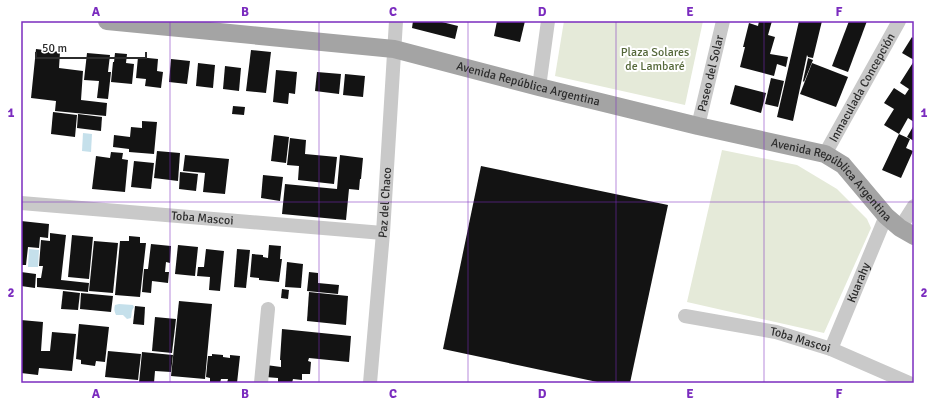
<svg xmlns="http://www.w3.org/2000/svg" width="935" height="404" font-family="Signika,sans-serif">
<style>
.green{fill:#e5ead9}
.water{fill:#c5e0eb}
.building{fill:#131313}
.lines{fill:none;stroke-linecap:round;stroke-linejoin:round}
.minor{stroke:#c9c9c9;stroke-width:14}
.major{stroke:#a4a4a4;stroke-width:18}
.grid{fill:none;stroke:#7b2cbf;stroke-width:1;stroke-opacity:0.55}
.labels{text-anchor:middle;stroke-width:4;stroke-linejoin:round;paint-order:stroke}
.park-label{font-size:12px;fill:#55683a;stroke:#fff}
.street-label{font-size:12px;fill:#2c2c2c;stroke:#fff}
.neatline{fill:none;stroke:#7b2cbf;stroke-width:1.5}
.grid-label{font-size:13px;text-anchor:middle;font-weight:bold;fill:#7b2cbf}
</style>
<rect width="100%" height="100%" fill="#fff"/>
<g class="green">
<path d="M564,21h139l-18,84 -130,-29z"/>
<path d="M722,150l75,15 40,24 30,30 4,9 -47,105 -137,-31z"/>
</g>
<g class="water">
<path d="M83,133l9,1 -1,18 -9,-1z"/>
<path d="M29,249l10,1 -1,17h-10z"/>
<path d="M119,304l14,1 1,2c-3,4 -2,7 -3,11l-4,1 -4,-4h-7c-2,-4 -2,-7 -1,-10z"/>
</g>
<g class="building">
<path d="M413,21h29v1l16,4 -3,13 -43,-11z"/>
<path d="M497,21h28l-5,21 -26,-6z"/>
<path d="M759,21h13l-4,14 7,2 -5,17 18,3 -2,10 -9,-3 -3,12 -34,-9 5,-20h-2l6,-24 9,3z"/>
<path d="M799,21h23l-9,37 -5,-1 -1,-2 -14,66 -16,-4z"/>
<path d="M849,21h18l-19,51 -16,-6z"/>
<path d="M912,37l2,2v21l-12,-7z"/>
<path d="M36,49l24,3 -1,16 24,3 -2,29 26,3 -1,13 -51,-5 1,-10 -25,-3z"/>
<path d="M251,50l20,2 -5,41 -20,-2z"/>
<path d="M87,53l23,2 -2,17h3l-3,27 -11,-1 2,-17 -15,-1z"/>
<path d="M115,53l12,1 -1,9 8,1 -2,20 -21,-2 2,-20h1z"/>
<path d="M138,57l20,2 -1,12 6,1 -2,16 -16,-2 1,-7 -10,-1z"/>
<path d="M808,58l5,2 -9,22 -1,-1z"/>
<path d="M171,59l19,2 -3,23 -18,-2z"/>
<path d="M914,61v61l-6,-4 -9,16 -15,-9 10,-16 -10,-6 10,-15 11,7 4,-6 -9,-6z"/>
<path d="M198,63l17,2 -2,23 -17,-2z"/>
<path d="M812,63l36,14 -12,30 -36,-13z"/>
<path d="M225,66l16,2 -2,23 -16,-2z"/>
<path d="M276,70l21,2 -2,22 -6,-1 -1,11 -15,-2z"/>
<path d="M317,72l24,2 -2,20 -24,-3z"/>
<path d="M345,74l20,2 -2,21 -20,-2z"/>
<path d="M771,78l13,3 -6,26 -13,-3z"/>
<path d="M735,85l31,8 -5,20 -31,-9z"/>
<path d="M233,106l12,1 -1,8 -12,-1z"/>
<path d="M53,112l24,3 -2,22 -24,-3z"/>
<path d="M78,114l24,3 -1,14 -24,-3z"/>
<path d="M142,121l15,1 -3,32 -25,-2v-3l-16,-2 1,-12 16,2 1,-10 11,1z"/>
<path d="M914,125v16l-7,-4z"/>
<path d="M899,134l11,5 -4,9 7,3 -12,27 -19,-8z"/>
<path d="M274,135l15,2 -3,26 -15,-2z"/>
<path d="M290,138l16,2 -1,14 32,3 -3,27 -36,-4 1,-14 -12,-1z"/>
<path d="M157,151l23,2 -2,28 -24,-3z"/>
<path d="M111,152l12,1 -1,6 6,1 -3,32 -33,-3 4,-33 14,2z"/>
<path d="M185,155l44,4 -4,35 -22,-2 2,-19 -22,-2z"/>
<path d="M340,155l23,3 -2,21h-1l-1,11 -10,-1 -3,31 -64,-6 3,-30 52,5z"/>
<path d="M134,161l20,2 -3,26 -20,-2z"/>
<path d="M481,166l187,39 -38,178h-28l-159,-34z"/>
<path d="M180,172l18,2 -2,17 -17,-2z"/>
<path d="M263,175l20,2 -3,24 -19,-3z"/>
<path d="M21,221l28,3 -1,14 -8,-1 -1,11 -11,-1 -2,18h-5z"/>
<path d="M50,233l16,2 -5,45 28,3 -1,9 -51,-5v-9h4l2,-12h-4l2,-26 9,1z"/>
<path d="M72,235l21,2 -4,42 -21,-2z"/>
<path d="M129,236l11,1v6h6l-6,54 -25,-2 5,-54h9z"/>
<path d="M94,241l24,2 -5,50 -24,-2z"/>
<path d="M151,244l20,2 -1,17 -4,-1 -1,10h4l-1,11 -16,-2 -1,12 -9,-1 2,-23h4z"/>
<path d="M178,245l20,2 -3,29 -20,-2z"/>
<path d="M269,245l12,1 -1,13h2l-3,23 -20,-2v-2l-9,-1 2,-23 11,1v2l5,1z"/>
<path d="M206,249l18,2 -4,40 -11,-1 1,-13 -13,-1 1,-9h6z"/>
<path d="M237,249l13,1 -4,38 -12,-1z"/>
<path d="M287,262l16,2 -2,24 -16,-1z"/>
<path d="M21,272l15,2 -1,14 -14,-2z"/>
<path d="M309,272l9,1v10l21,2 -1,9 -31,-3z"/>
<path d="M282,289l7,1 -1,9 -7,-1z"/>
<path d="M63,291l17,2 -2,17 -17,-1z"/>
<path d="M309,292l39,4 -2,29 -39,-4z"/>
<path d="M81,293l32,3 -2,16 -31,-3z"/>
<path d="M179,301l33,3 -7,75 -34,-3z"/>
<path d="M135,306l10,1 -1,18 -11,-1z"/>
<path d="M155,317l21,2 -4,34 -20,-2z"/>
<path d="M21,320l22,2 -2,29h9l2,-19 24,2 -4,37 -33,-3 -1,7 -17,-2 1,-8h-1z"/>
<path d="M79,324l30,3 -4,35 -9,-1 -1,5 -14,-2v-4l-5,-1z"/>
<path d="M282,329l69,7 -2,26 -40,-4 -1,3 3,1 -1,12h-8v6l-9,-1 -1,4h-14v-5l-13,-1 1,-12 15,2v-7h-1z"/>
<path d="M108,351l33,3 -3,26 -33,-3z"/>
<path d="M142,352l31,3 -2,17 -16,-1 -1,12h-15z"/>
<path d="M212,354l11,1v2l7,1v-3l10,1 -3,27h-10l1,-4h-7l-1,4h-10v-5l-4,-1 2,-21h4z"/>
</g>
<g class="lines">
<g class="minor">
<path d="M539,87l9,-66"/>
<path id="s1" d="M698,126l25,-105"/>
<path id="s2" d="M825,154l74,-133"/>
<path id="s3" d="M21,203l362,30"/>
<path d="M900,228l14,-22"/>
<path id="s4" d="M685,316l91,16 55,17 78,34"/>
<path id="s5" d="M831,349l55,-133"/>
<path d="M261,383l7,-74"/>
<path id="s6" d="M370,383l13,-150 13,-212"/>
</g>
<path class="major" id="s7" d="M107,21l287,28 145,38 159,39 127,28 18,11 43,51 14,12 14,8"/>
</g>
<path class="grid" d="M170,21v362M319,21v362M468,21v362M616,21v362M764,21v362M21,202h893"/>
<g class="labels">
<g class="park-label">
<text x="655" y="56">Plaza Solares<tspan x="655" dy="14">de Lambaré</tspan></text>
</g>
<g class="street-label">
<text dy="4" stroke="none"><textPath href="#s1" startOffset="54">Paseo del Solar</textPath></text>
<text dy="4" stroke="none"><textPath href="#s7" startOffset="427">Avenida República Argentina</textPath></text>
<text dy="4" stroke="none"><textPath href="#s2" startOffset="76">Inmaculada Concepción</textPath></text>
<text dy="4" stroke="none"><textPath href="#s7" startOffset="751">Avenida República Argentina</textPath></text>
<text dy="4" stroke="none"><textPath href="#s6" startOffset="181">Paz del Chaco</textPath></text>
<text dy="4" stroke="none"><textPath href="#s3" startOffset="182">Toba Mascoi</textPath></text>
<text dy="4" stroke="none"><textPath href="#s5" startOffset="72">Kuarahy</textPath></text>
<text dy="4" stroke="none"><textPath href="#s4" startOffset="118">Toba Mascoi</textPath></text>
</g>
</g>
<rect width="935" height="404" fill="none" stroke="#ffffff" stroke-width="44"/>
<path d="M36 52v6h110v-6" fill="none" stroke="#2c2c2c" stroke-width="2"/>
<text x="42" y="52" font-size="12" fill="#2c2c2c" stroke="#ffffff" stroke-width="3" paint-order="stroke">50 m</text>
<rect x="22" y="22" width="891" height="360" class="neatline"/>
<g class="grid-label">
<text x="96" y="16">A</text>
<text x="245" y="16">B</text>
<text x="393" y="16">C</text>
<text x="542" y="16">D</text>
<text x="690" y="16">E</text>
<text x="839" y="16">F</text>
<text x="11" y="117">1</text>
<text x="924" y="117">1</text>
<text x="11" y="297">2</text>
<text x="924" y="297">2</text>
<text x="96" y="398">A</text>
<text x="245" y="398">B</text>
<text x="393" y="398">C</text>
<text x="542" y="398">D</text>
<text x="690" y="398">E</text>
<text x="839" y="398">F</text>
</g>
</svg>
